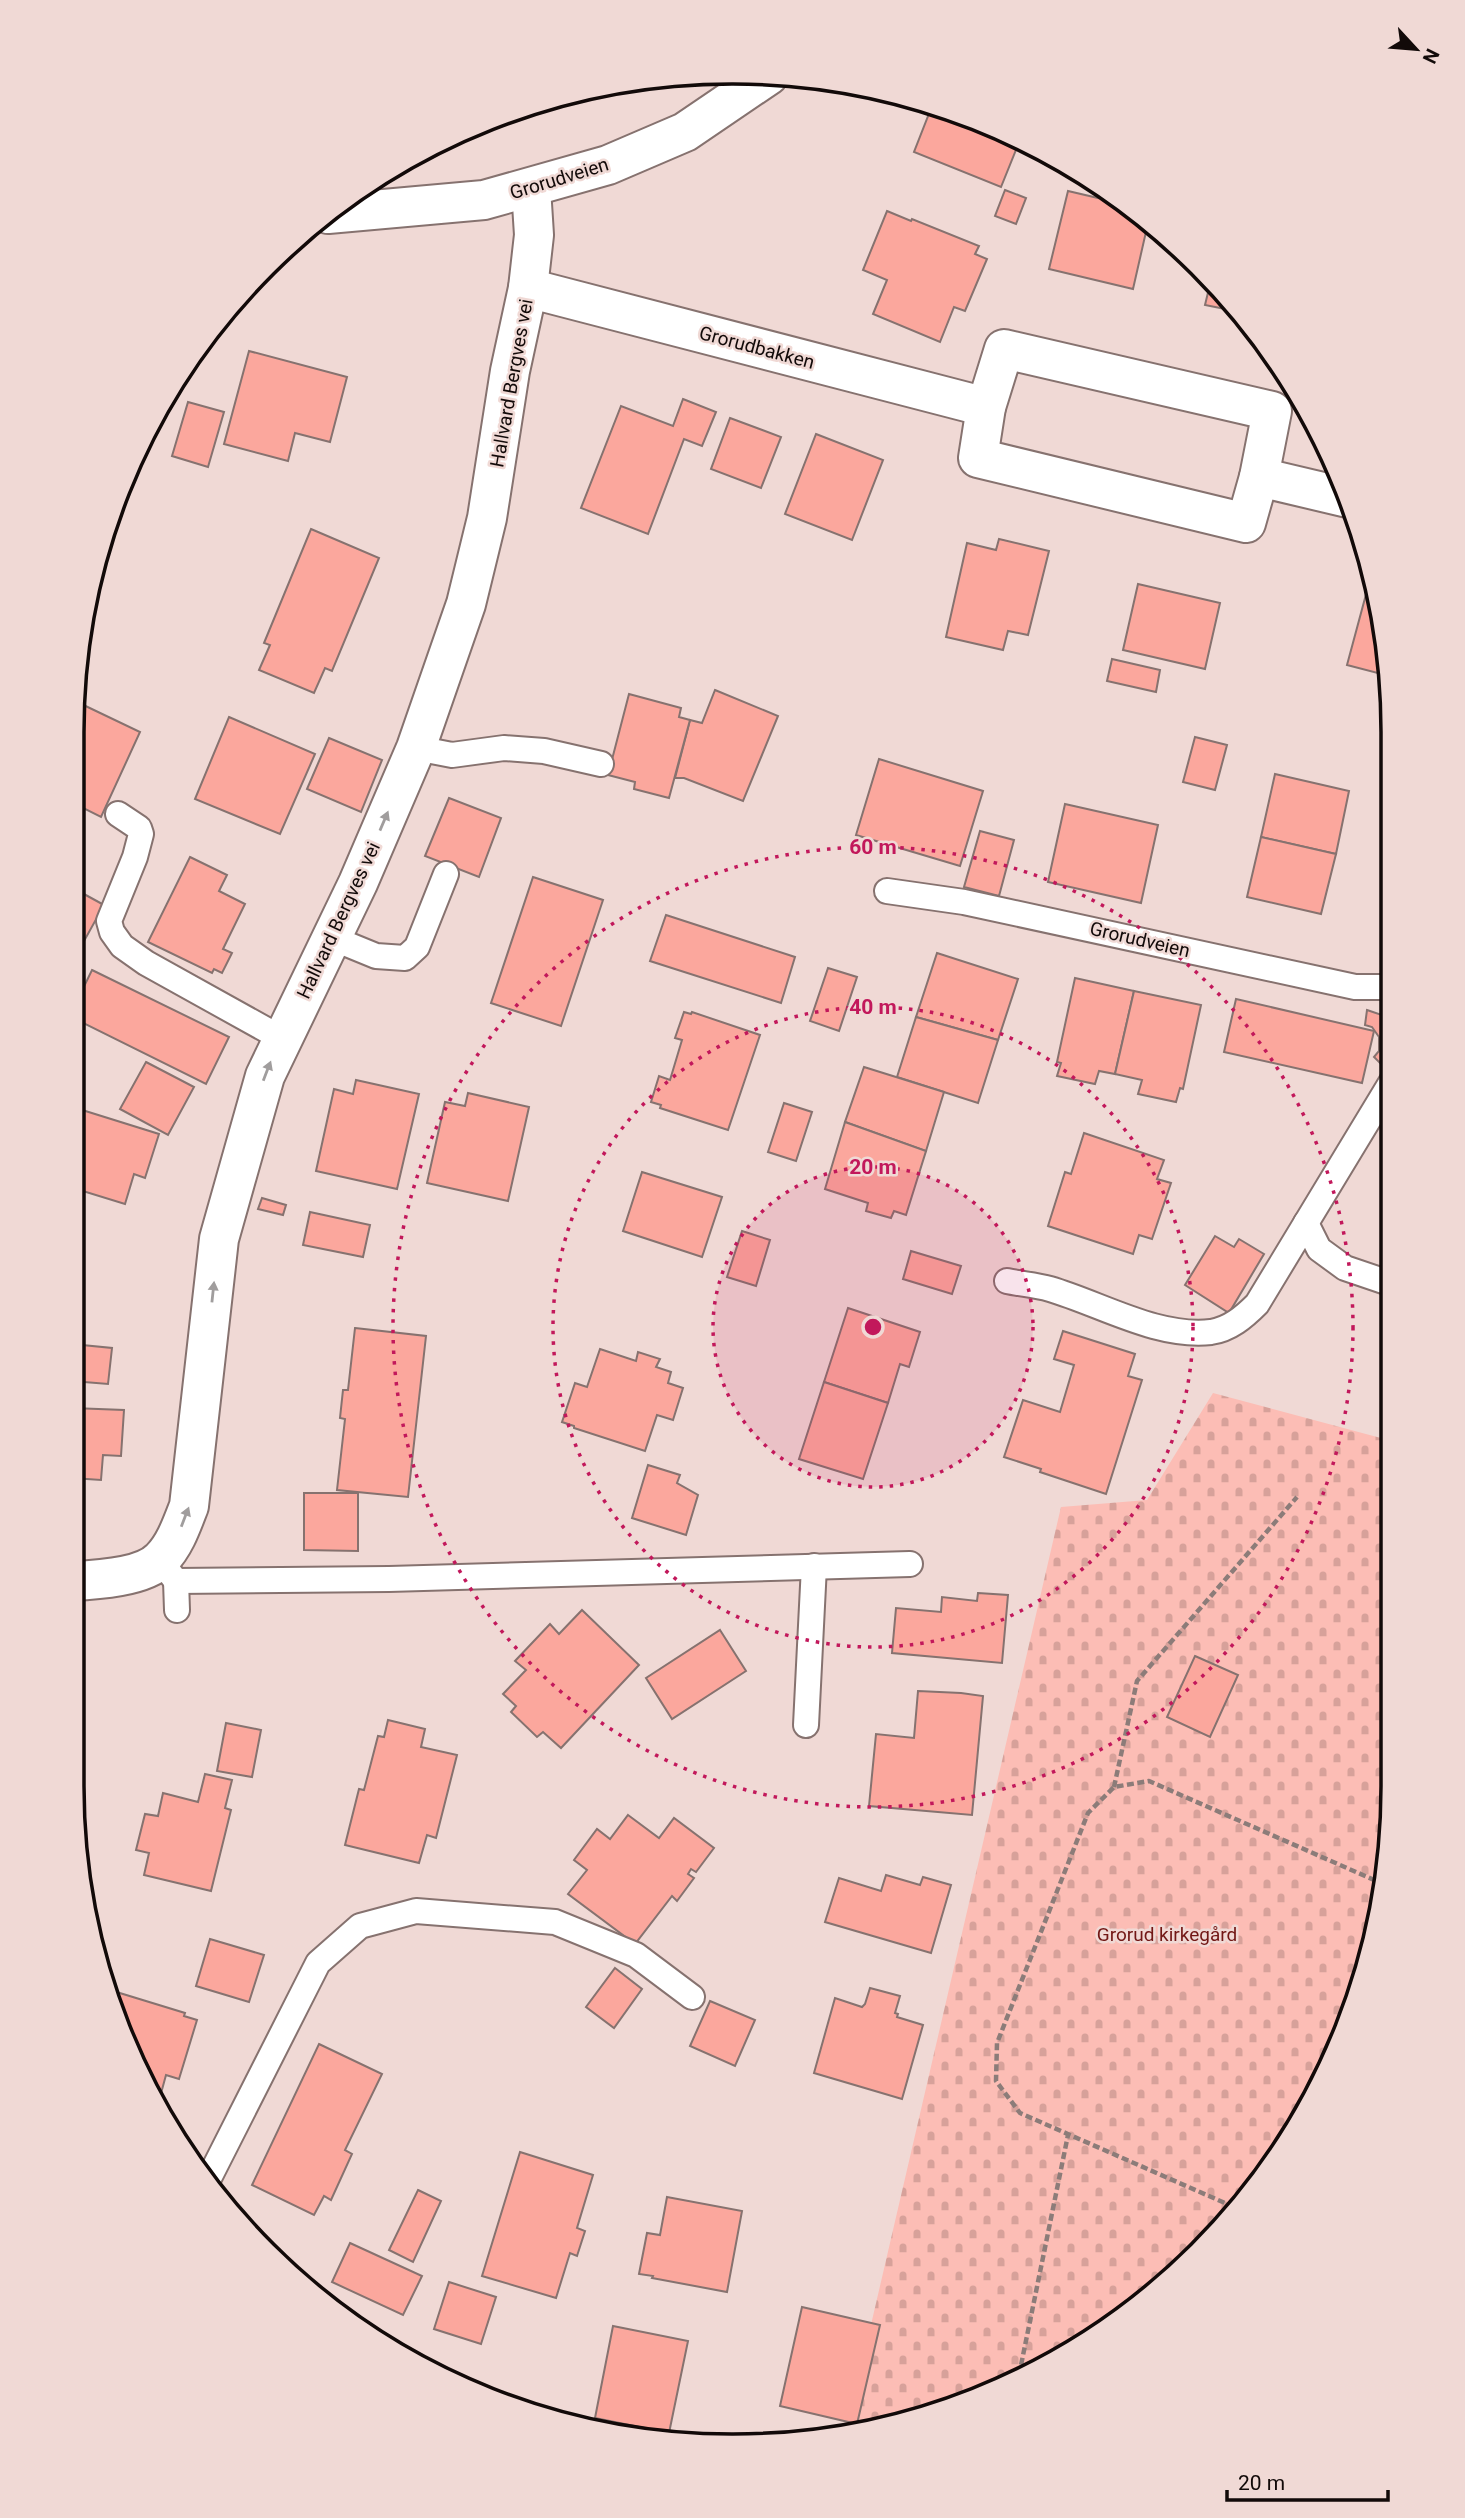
<svg xmlns="http://www.w3.org/2000/svg" width="1465" height="2518" font-family="Roboto,sans-serif">
<style>
.cemetery{fill:url(#cemetery-stones)}
.building{fill:#fba79d;stroke:#86726f;stroke-width:2}
.lines{fill:none;stroke-linecap:round;stroke-linejoin:round}
.service-casing{stroke:#86726f;stroke-width:28}
.minor-casing{stroke:#86726f;stroke-width:42}
.tertiary-casing{stroke:#86726f;stroke-width:42}
.path{stroke:#8c7c79;stroke-width:4.5;stroke-dasharray:7 3.5;stroke-linecap:butt}
.service{stroke:#fff;stroke-width:24}
.minor{stroke:#fff;stroke-width:38}
.tertiary{stroke:#fff;stroke-width:38}
.oneway{fill:#a09d9d}
.ring{fill:none;stroke:#c2185b;stroke-width:3.5;stroke-dasharray:3.5 7}
.labels{text-anchor:middle;stroke-width:5;stroke-linejoin:round;paint-order:stroke}
.street-label{font-size:19px;fill:#120a09;stroke:#f0d9d5}
.park-label{font-size:19px;fill:#721715;stroke:#f0d9d5}
.rim{fill:none;stroke:#120a09;stroke-width:3.5}
.centre{fill:#c2185b;stroke:#f0d9d5;stroke-width:3.5}
.ring-label{font-size:21px;text-anchor:middle;font-weight:bold;fill:#c2185b;stroke:#f0d9d5;stroke-width:5;stroke-linejoin:round;paint-order:stroke}
</style>
<defs>
<pattern id="cemetery-stones" width="16" height="16" patternUnits="userSpaceOnUse" patternTransform="scale(1.75)"><rect width="16" height="16" fill="#fcbdb5"/><path d="M2 7V4a2 2 0 0 1 4 0v3zM10 15v-3a2 2 0 0 1 4 0v3z" fill="#d7a19a"/></pattern>
</defs>
<rect width="100%" height="100%" fill="#f0d9d5"/>
<path class="cemetery" d="M1213,1393l179,48v388l-34,169 -76,154 -114,131 -183,113 -138,32 214,-921 86,-7z"/>
<g class="building">
<path d="M932,106l53,16 35,18 -19,47 -87,-35z"/>
<path d="M1101,184l47,39 -15,66 -84,-20 19,-78 30,7z"/>
<path d="M1005,190l21,8 -10,26 -21,-8z"/>
<path d="M887,211l24,10 1,-2 67,27 -4,8 12,5 -22,52 -11,-4 -14,35 -67,-28 14,-34 -24,-10z"/>
<path d="M1211,280l24,31 -30,-6z"/>
<path d="M249,351l98,26 -17,65 -35,-9 -7,28 -64,-17z"/>
<path d="M683,399l33,13 -14,34 -18,-7 -36,95 -67,-26 40,-102 52,20z"/>
<path d="M188,402l36,10 -16,55 -36,-11z"/>
<path d="M730,418l51,19 -20,51 -50,-19z"/>
<path d="M816,434l67,26 -31,80 -67,-26z"/>
<path d="M122,488l5,2 -26,61 6,-31z"/>
<path d="M311,529l68,29 -47,113 -7,-3 -11,25 -55,-23 11,-25 -6,-2z"/>
<path d="M999,539l50,12 -21,84 -20,-4 -5,19 -57,-13 21,-94 29,7z"/>
<path d="M1138,584l82,19 -15,66 -82,-19z"/>
<path d="M1368,587l4,1 17,88 -42,-11z"/>
<path d="M1112,659l48,11 -4,22 -49,-11z"/>
<path d="M715,690l63,26 -35,85 -59,-23h-9l15,-58 12,3z"/>
<path d="M629,694l52,14 -2,9 11,3 -21,78 -35,-9 1,-7 -27,-7z"/>
<path d="M73,700l67,32 -39,85 -28,-14z"/>
<path d="M229,717l86,37 -35,80 -85,-35z"/>
<path d="M1195,737l32,8 -12,45 -32,-8z"/>
<path d="M329,738l53,22 -21,52 -54,-23z"/>
<path d="M879,759l104,32 -23,75 -104,-31z"/>
<path d="M1275,774l74,17 -13,63 -75,-17z"/>
<path d="M449,798l52,20 -22,59 -54,-21z"/>
<path d="M1065,804l93,21 -17,78 -93,-21z"/>
<path d="M980,831l34,9 -15,56 -35,-9z"/>
<path d="M1261,837l75,17 -15,60 -74,-17z"/>
<path d="M190,857l37,18 -8,16 26,13 -22,45 9,4 -10,20 -8,-4 -2,4 -64,-31z"/>
<path d="M533,877l70,23 -42,126 -70,-23z"/>
<path d="M73,888l31,17 -31,56z"/>
<path d="M666,915l129,42 -14,46 -131,-42z"/>
<path d="M937,953l81,26 -20,61 -82,-23z"/>
<path d="M828,968l29,9 -18,54 -29,-10z"/>
<path d="M92,970l137,67 -23,47 -133,-66v-9z"/>
<path d="M1075,978l59,13 -19,83 -16,-3 -4,13 -38,-8 4,-13 -4,-1z"/>
<path d="M1134,991l67,14 -18,84 -3,-1 -4,14 -38,-8 4,-14 -27,-6z"/>
<path d="M1236,999l138,32 -12,52 -138,-31z"/>
<path d="M1367,1010l15,5 5,6 3,-3 2,2v39l-6,10 -12,-12 5,-6v-14l-7,-10 -7,-2z"/>
<path d="M684,1012l7,2 1,-2 68,23 -32,95 -68,-22 1,-3 -10,-3 8,-26 11,4 12,-40 -7,-2z"/>
<path d="M916,1017l82,23 -20,63 -81,-26z"/>
<path d="M146,1062l48,25 -26,48 -48,-26z"/>
<path d="M864,1067l80,25 -18,59 -81,-29z"/>
<path d="M356,1080l63,14 -22,95 -81,-18 18,-82 19,5z"/>
<path d="M468,1093l61,14 -21,94 -81,-18 18,-81 20,4z"/>
<path d="M784,1103l28,9 -16,49 -28,-9z"/>
<path d="M79,1109l80,25 -14,44 -11,-4 -9,30 -52,-16v-59z"/>
<path d="M845,1122l81,29 -20,64 -12,-4 -3,7 -25,-7 2,-8 -43,-14z"/>
<path d="M1084,1133l80,27 -7,19 14,4 -19,56 -13,-4 -6,19 -85,-28 17,-54 6,2z"/>
<path d="M642,1172l80,25 -20,60 -79,-26z"/>
<path d="M262,1198l24,7 -3,10 -25,-6z"/>
<path d="M310,1212l60,13 -7,32 -60,-12z"/>
<path d="M742,1231l28,9 -14,46 -29,-9z"/>
<path d="M1215,1236l19,11 5,-8 25,15 -35,59 -44,-28z"/>
<path d="M911,1251l50,15 -9,28 -49,-15z"/>
<path d="M848,1308l72,24 -11,35 -9,-3 -12,39 -64,-21z"/>
<path d="M355,1328l71,8 -18,161 -71,-7 8,-71 -5,-1 3,-28h5z"/>
<path d="M1063,1331l72,23 -7,22 14,4 -36,114 -66,-22 1,-3 -37,-12 19,-57 37,12 14,-47 -20,-6z"/>
<path d="M72,1344l40,4 -4,36 -36,-3z"/>
<path d="M600,1349l36,12 2,-9 22,7 -4,8 15,5 -3,11 15,5 -10,32 -16,-5 -12,36 -71,-23v-2l-12,-4 13,-39 12,4z"/>
<path d="M824,1382l64,21 -25,76 -64,-20z"/>
<path d="M1392,1385v41l-10,-2z"/>
<path d="M72,1408l52,2 -3,46 -18,-1 -2,25 -29,-2z"/>
<path d="M648,1465l32,10 -3,8 21,12 -12,40 -54,-17z"/>
<path d="M304,1493h54v58l-54,-1z"/>
<path d="M978,1593l30,2 -6,68 -110,-10 4,-45 45,4 1,-15 35,4z"/>
<path d="M582,1610l57,55 -78,83 -18,-16 -6,5 -26,-25 5,-6 -13,-12 23,-24 -11,-9 35,-37 9,10z"/>
<path d="M720,1630l26,41 -74,48 -26,-41z"/>
<path d="M1195,1656l43,19 -28,62 -43,-20z"/>
<path d="M918,1691l43,2 22,3 -11,119 -103,-9 7,-72 38,4z"/>
<path d="M388,1720l37,9 -4,18 36,8 -21,83 -9,-3 -8,28 -74,-18 14,-56 5,1 14,-54 6,1z"/>
<path d="M226,1723l35,7 -9,47 -35,-6z"/>
<path d="M205,1774l27,6 -7,28 6,2 -20,81 -67,-16 5,-22 -13,-3 9,-36 13,2 5,-23 35,9z"/>
<path d="M628,1815l31,23 15,-20 40,30 -18,24 -5,-3 -3,5 6,4 -17,23 -5,-5 -37,48 -67,-50 19,-24 -13,-10 23,-31 13,10z"/>
<path d="M886,1875l34,10 3,-8 28,8 -20,68 -106,-31 14,-44 42,13z"/>
<path d="M210,1939l54,16 -15,47 -53,-16z"/>
<path d="M615,1968l27,21 -28,39 -28,-21z"/>
<path d="M870,1988l30,8 -5,17 3,1 -1,3 26,8 -21,74 -88,-26 21,-75 27,9 3,-3z"/>
<path d="M110,1990l75,23 -1,3 13,4 -18,59 -13,-4 -6,22 -52,-98z"/>
<path d="M710,2001l45,19 -20,46 -45,-20z"/>
<path d="M319,2044l63,30 -37,76 7,4 -21,46 -7,-4 -10,19 -62,-30z"/>
<path d="M520,2152l73,23 -16,53 8,3 -8,25 -7,-3 -14,45 -74,-22z"/>
<path d="M418,2190l23,11 -28,61 -24,-12z"/>
<path d="M667,2197l75,14 -15,81 -75,-14 1,-2 -14,-2 8,-41 13,2z"/>
<path d="M350,2243l72,33 -19,39 -71,-33z"/>
<path d="M449,2282l47,15 -15,47 -47,-15z"/>
<path d="M802,2307l78,18 -23,99 -77,-18z"/>
<path d="M613,2326l75,15 -19,92 -74,-15z"/>
</g>
<g class="lines">
<defs>
<g id="service">
<path d="M416,748l36,7 52,-7 40,3 57,13"/>
<path d="M118,814l21,14 2,6 -6,23 -26,64 3,11 10,14 24,17 135,75"/>
<path d="M887,891l77,11 391,85h37"/>
<path d="M332,938l44,18 29,2 12,-11 29,-73"/>
<path d="M1306,1223l13,26 26,19 47,16"/>
<path d="M1007,1281c14,3 29,4 43,8 51,15 107,49 161,43 19,-3 33,-15 46,-28l135,-223"/>
<path d="M160,1560l16,21 213,-2 521,-15"/>
<path d="M176,1581l1,29"/>
<path d="M806,1725l8,-159"/>
<path d="M206,2184l112,-221 42,-37 56,-15 139,11 81,33 56,42"/>
</g>
<g id="minor">
<path d="M528,288l458,119"/>
<path d="M1004,349l268,62 -13,66 -13,46 -268,-65 8,-51z"/>
<path d="M1259,477l89,21"/>
<path d="M72,1581c24,-1 72,-4 89,-22 14,-14 21,-35 28,-53l30,-267 46,-163 93,-193 58,-135 50,-144 21,-86 23,-147 18,-83 6,-53 -3,-47"/>
</g>
<path id="tertiary" d="M328,214l156,-14 124,-35 77,-33 84,-57"/>
</defs>
<use href="#service" class="service-casing"/>
<use href="#minor" class="minor-casing"/>
<use href="#tertiary" class="tertiary-casing"/>
<g class="path">
<path d="M1114,1787l23,-106 160,-184"/>
<path d="M1234,2207l-214,-94 -24,-32 1,-38 91,-230 26,-26 35,-6 232,102"/>
<path d="M1019,2375l49,-240"/>
</g>
<use href="#service" class="service"/>
<use href="#minor" class="minor"/>
<use href="#tertiary" class="tertiary"/>
</g>
<defs><path id="oneway-solid" d="M-6-.8H1V-3.2L6.5 0L1 3.2V.8H-6Z" transform="scale(1.75)"/></defs>
<g class="oneway">
<use href="#oneway-solid" transform="translate(384 821) rotate(-67)"/>
<use href="#oneway-solid" transform="translate(267 1071) rotate(-69)"/>
<use href="#oneway-solid" transform="translate(213 1292) rotate(-84)"/>
<use href="#oneway-solid" transform="translate(185 1517) rotate(-69)"/>
</g>
<circle cx="873" cy="1327" r="160" fill="#c2185b" fill-opacity=".12"/>
<g class="ring">
<circle cx="873" cy="1327" r="160"/>
<circle cx="873" cy="1327" r="320"/>
<circle cx="873" cy="1327" r="480"/>
</g>
<g class="labels">
<g class="street-label">
<text transform="translate(559 178) rotate(-17)" y="7">Grorudveien</text>
<text transform="translate(757 347) rotate(15)" y="7">Grorudbakken</text>
<text transform="translate(511 383) rotate(-80)" y="7">Hallvard Bergves vei</text>
<text transform="translate(338 920) rotate(-65)" y="7">Hallvard Bergves vei</text>
<text transform="translate(1140 939) rotate(13)" y="7">Grorudveien</text>
</g>
<g class="park-label">
<text x="1167" y="1941">Grorud kirkegård</text>
</g>
</g>
<path d="M0 0H1465V2518H0ZM732 84H733A648 648 0 0 1 1381 732V1786A648 648 0 0 1 733 2434H732A648 648 0 0 1 84 1786V732A648 648 0 0 1 732 84Z" fill="#f0d9d5" fill-rule="evenodd"/>
<path class="rim" d="M732 84H733A648 648 0 0 1 1381 732V1786A648 648 0 0 1 733 2434H732A648 648 0 0 1 84 1786V732A648 648 0 0 1 732 84Z"/>
<circle cx="873" cy="1327" r="10" class="centre"/>
<g class="ring-label">
<text x="873" y="854">60 m</text>
<text x="873" y="1014">40 m</text>
<text x="873" y="1174">20 m</text>
</g>
<g transform="translate(1416 49) rotate(116)" stroke="#f0d9d5" stroke-width="5" paint-order="stroke">
<path d="M0-5L12 26L0 18L-12 26Z" fill="#120a09"/>
<text y="-10" font-size="19" font-weight="bold" text-anchor="middle" fill="#120a09">N</text>
</g>
<path d="M1227 2490v10h161v-10" fill="none" stroke="#120a09" stroke-width="3.5"/>
<text x="1238" y="2490" font-size="21" fill="#120a09" stroke="#f0d9d5" stroke-width="5" paint-order="stroke">20 m</text>
</svg>
